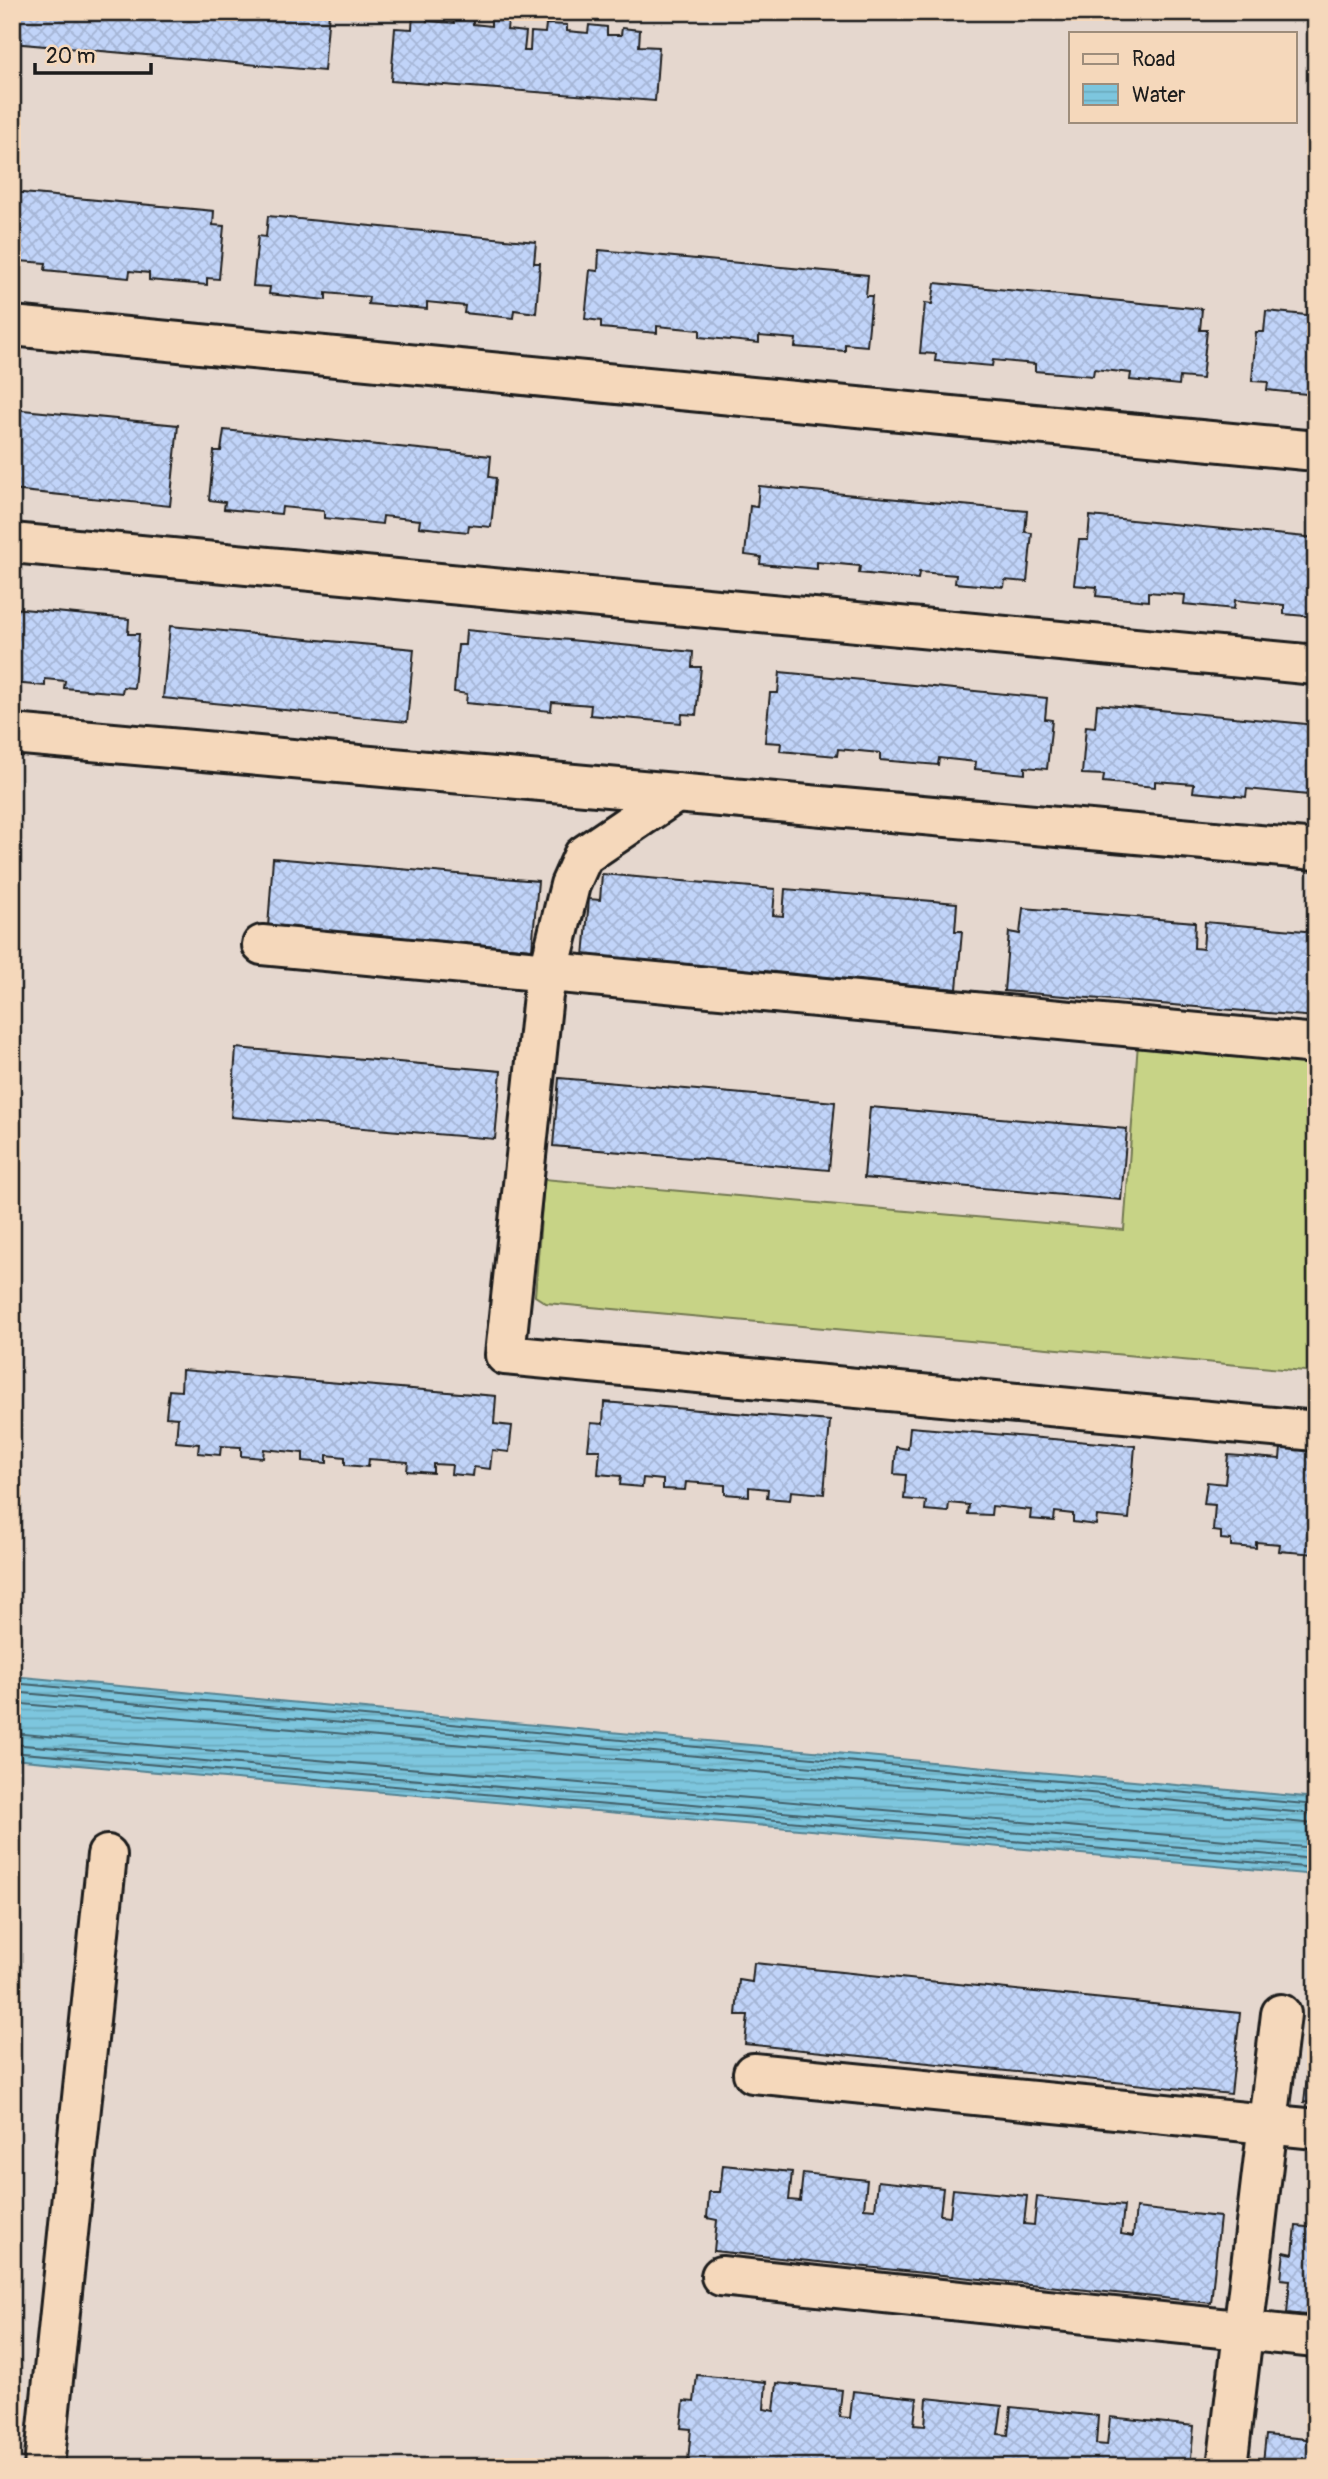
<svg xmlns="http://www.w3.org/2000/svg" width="1328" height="2479" font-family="Pangolin,sans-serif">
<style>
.grass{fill:#c7d386;stroke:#727851;stroke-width:2}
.water{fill:url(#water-rules);stroke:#568290;stroke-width:2}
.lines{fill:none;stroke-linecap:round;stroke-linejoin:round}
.shore{stroke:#43606a;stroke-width:2}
.building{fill:url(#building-cross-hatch);stroke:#1c1c1c;stroke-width:2}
.minor-casing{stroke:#1c1c1c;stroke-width:44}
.minor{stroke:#f5d8bb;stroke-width:38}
</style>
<defs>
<pattern id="water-rules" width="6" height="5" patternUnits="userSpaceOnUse" patternTransform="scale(1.75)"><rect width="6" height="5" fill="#7dc6de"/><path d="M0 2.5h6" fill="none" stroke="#6baabe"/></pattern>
<pattern id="building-cross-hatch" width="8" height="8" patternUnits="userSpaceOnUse" patternTransform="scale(1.75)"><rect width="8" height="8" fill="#c1d4f9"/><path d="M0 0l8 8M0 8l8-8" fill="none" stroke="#a5b5d5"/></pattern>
</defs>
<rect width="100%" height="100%" fill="#e5d7ce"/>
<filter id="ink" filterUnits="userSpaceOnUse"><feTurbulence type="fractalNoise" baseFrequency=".0143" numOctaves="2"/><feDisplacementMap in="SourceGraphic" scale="14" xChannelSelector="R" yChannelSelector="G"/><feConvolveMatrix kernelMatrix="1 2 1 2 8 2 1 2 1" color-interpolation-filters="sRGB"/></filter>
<g filter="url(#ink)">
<path class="grass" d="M1138,1043l152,14 26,11v304l-770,-69 -11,-7 9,-117 580,51z"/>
<path class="water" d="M12,1676l1304,122v77l-1304,-116z"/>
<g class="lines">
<g class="shore">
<path d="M12,1683l1304,122"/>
<path d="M12,1692l1304,122"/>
<path d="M12,1703l1304,121"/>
<path d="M12,1733l1304,115"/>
<path d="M12,1744l1304,115"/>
<path d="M12,1752l1304,116"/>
</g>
</g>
<g class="building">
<path d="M12,12h128l-1,8h11l1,-8h178l-5,59 -312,-28z"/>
<path d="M413,14h15l-1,7 27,2v-7l19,1v7l18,2v-6l17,1 -1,9 19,2 -2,19h6l1,-19 14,1 1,-9 21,1v6l21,2 1,-8 18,2v8h14l1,-7 18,2 -1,16 20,1 -4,54 -264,-20 4,-53 17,1z"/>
<path d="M12,192l202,19 -1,14 11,1 -5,53 -12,-1v7l-58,-5v-7l-19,-2 -1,7 -84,-8 1,-7 -27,-2 -1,6 -6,-1z"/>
<path d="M268,216l268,26 -2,21h6l-4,50 -22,-3 -1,8 -49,-5 1,-7 -38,-4v7l-59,-5 1,-7 -43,-4v7l-57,-6 1,-7 -17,-1 5,-50 8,1z"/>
<path d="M599,250l269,25 -2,21h6l-5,50 -22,-2v7l-50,-4 1,-8 -37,-3v7l-59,-6v-7l-43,-4v7l-56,-5v-7l-16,-2 5,-49 8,1z"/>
<path d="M935,283l267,26 -2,21h7l-5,49 -22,-2 -1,8 -49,-5 1,-7 -37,-4 -1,7 -58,-5v-7l-42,-4 -1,6 -57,-5 1,-7 -16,-1 5,-50 7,1z"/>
<path d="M1266,311l50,5v79l-49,-5 1,-8 -16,-1 4,-49h8z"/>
<path d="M12,409l166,16 -8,81 -158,-16z"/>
<path d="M224,430l267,26 -2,21 7,1 -5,49 -22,-2 -1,7 -49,-5 1,-7 -37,-4 -1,8 -58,-6v-7l-42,-4 -1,7 -57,-5 1,-7 -16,-2 5,-49h7z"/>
<path d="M759,486l268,25 -2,21 7,1 -5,49 -22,-2 -1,7 -49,-4 1,-8 -37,-3 -1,7 -59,-6 1,-7 -43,-4v7l-57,-5 1,-7 -16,-2 5,-49 7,1z"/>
<path d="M1090,516l226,22v79l-32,-3v-9l-49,-5 -1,9 -50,-5 1,-9 -37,-3v9l-52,-5 1,-9 -23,-2 5,-45h9z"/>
<path d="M12,608l117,11 -1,15h11l-5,54 -11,-1 -1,6 -58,-5 1,-7 -20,-2v7l-33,-3z"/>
<path d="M170,626l244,23 -7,73 -244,-24z"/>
<path d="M466,630l227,22 -1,15h9l-5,48 -14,-1 -1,9 -91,-8 1,-10 -39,-3 -1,9 -85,-8 1,-9 -13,-2 4,-47h7z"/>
<path d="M780,672l267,26 -2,21 7,1 -5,49 -22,-2v7l-50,-5 1,-7 -37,-4 -1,7 -58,-5v-7l-42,-4 -1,7 -57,-5 1,-8 -16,-1 5,-49h8z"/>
<path d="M1097,704l219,21v78l-9,-1 1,-7 -61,-6 -1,8 -53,-5 1,-8 -39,-3v6l-52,-5 1,-7 -22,-1 4,-48 9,1z"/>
<path d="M273,858l265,23 -6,68 -264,-22z"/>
<path d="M602,874l173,15 -2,26 10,1 2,-27 172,14 -2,28h7l-5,58 -373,-32 5,-58 11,1z"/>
<path d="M1023,908l172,14 -1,26 9,1 2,-27 111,10v85l-312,-26 5,-59 11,2z"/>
<path d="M236,1048l265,23 -6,68 -264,-22z"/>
<path d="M559,1078l276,24 -6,68 -276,-24z"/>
<path d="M870,1107l257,22 -6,71 -257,-22z"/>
<path d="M182,1370l314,26 -2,28 18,2 -3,26 -17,-2 -2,19 -16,-2 -1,9 -22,-2 1,-9 -19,-1v9l-26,-2 1,-9 -39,-3 -1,8 -23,-2v-8l-18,-2v8l-24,-2v-8l-39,-4 -1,9 -22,-2v-9l-20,-1 -1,9 -22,-2 1,-9 -23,-2 2,-24 -12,-1 3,-27 12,1z"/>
<path d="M604,1402l226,19 -6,73 -33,-3 -1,9 -23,-2 1,-9 -19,-2v9l-24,-2v-9l-39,-3 -1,8 -22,-1v-9l-20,-2 -1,9 -22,-2 1,-9 -23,-2 2,-24h-12l3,-27 12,1z"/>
<path d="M910,1427l225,19 -6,73 -32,-3 -1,9 -23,-3v-8l-18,-2 -1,9 -24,-2 1,-9 -39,-4 -1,9 -23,-1 1,-9 -20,-2 -1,9 -23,-2 1,-9 -22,-2 2,-24 -12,-1 2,-27 12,2z"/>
<path d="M1281,1448l35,2v104l-37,-3 1,-7 -24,-2v6l-25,-2v-6l-10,-1v-7l-8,-1 2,-26 -11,-1 3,-22 18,2 3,-29 52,4z"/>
<path d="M754,1963l486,50 -9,81 -486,-50 3,-29h-12l3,-35 13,2z"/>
<path d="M1313,2024l3,1v78l-12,-1z"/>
<path d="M723,2165l69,7 -3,28 11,1 3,-28 64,7 -3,28 11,1 3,-28 65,7 -3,27 10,1 3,-27 74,7 -3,28 10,1 3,-28 87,9 -3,28 12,2 3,-28 84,9 -9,86 -497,-52 3,-31 -10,-2 2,-26h11z"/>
<path d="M1296,2226l20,2v88l-29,-3 3,-33 -9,-1 3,-27 9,2z"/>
<path d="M697,2375l69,7 -2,27 10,2 3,-28 65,7 -3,27 11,1 3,-27 64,7 -3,27 11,1 2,-28 75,8 -4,28 10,1 3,-28 87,9 -2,28 11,1 3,-28 84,9 -4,41h-447l-55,-6 3,-32 -10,-1 3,-27 10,1z"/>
<path d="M1266,2435l50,5v27h-63v-6l10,1z"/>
</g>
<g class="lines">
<defs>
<g id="minor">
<path d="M12,326l1304,125"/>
<path d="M12,543l1304,122"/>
<path d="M12,734l1304,116"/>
<path d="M676,793l-93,63 -13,29 -27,110 -38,360 811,76"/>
<path d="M262,945l1054,99"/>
<path d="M753,2073l563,56"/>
<path d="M721,2276l595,62"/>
<path d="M44,2467l63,-612"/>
<path d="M1227,2467l54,-453"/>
</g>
</defs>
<use href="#minor" class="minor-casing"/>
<use href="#minor" class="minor"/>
</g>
</g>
<rect width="1328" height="2479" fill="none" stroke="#f5d8bb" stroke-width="42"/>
<rect x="21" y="21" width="1286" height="2437" fill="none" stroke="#1c1c1c" stroke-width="2.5" filter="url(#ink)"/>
<rect x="1069" y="32" width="228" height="91" fill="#f5d8bb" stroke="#9e8d7b" stroke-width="2"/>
<rect x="1083" y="54" width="35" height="10" fill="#f5d8bb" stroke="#9e8d7b" stroke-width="2"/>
<text x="1132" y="66" font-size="21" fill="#1c1c1c">Road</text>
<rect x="1083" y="84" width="35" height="21" fill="url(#water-rules)" stroke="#9e8d7b" stroke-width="2"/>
<text x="1132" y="102" font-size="21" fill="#1c1c1c">Water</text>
<path d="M35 63v10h116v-10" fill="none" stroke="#1c1c1c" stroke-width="3.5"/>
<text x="46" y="63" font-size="21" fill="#1c1c1c" stroke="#f5d8bb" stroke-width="5" paint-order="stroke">20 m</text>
</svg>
